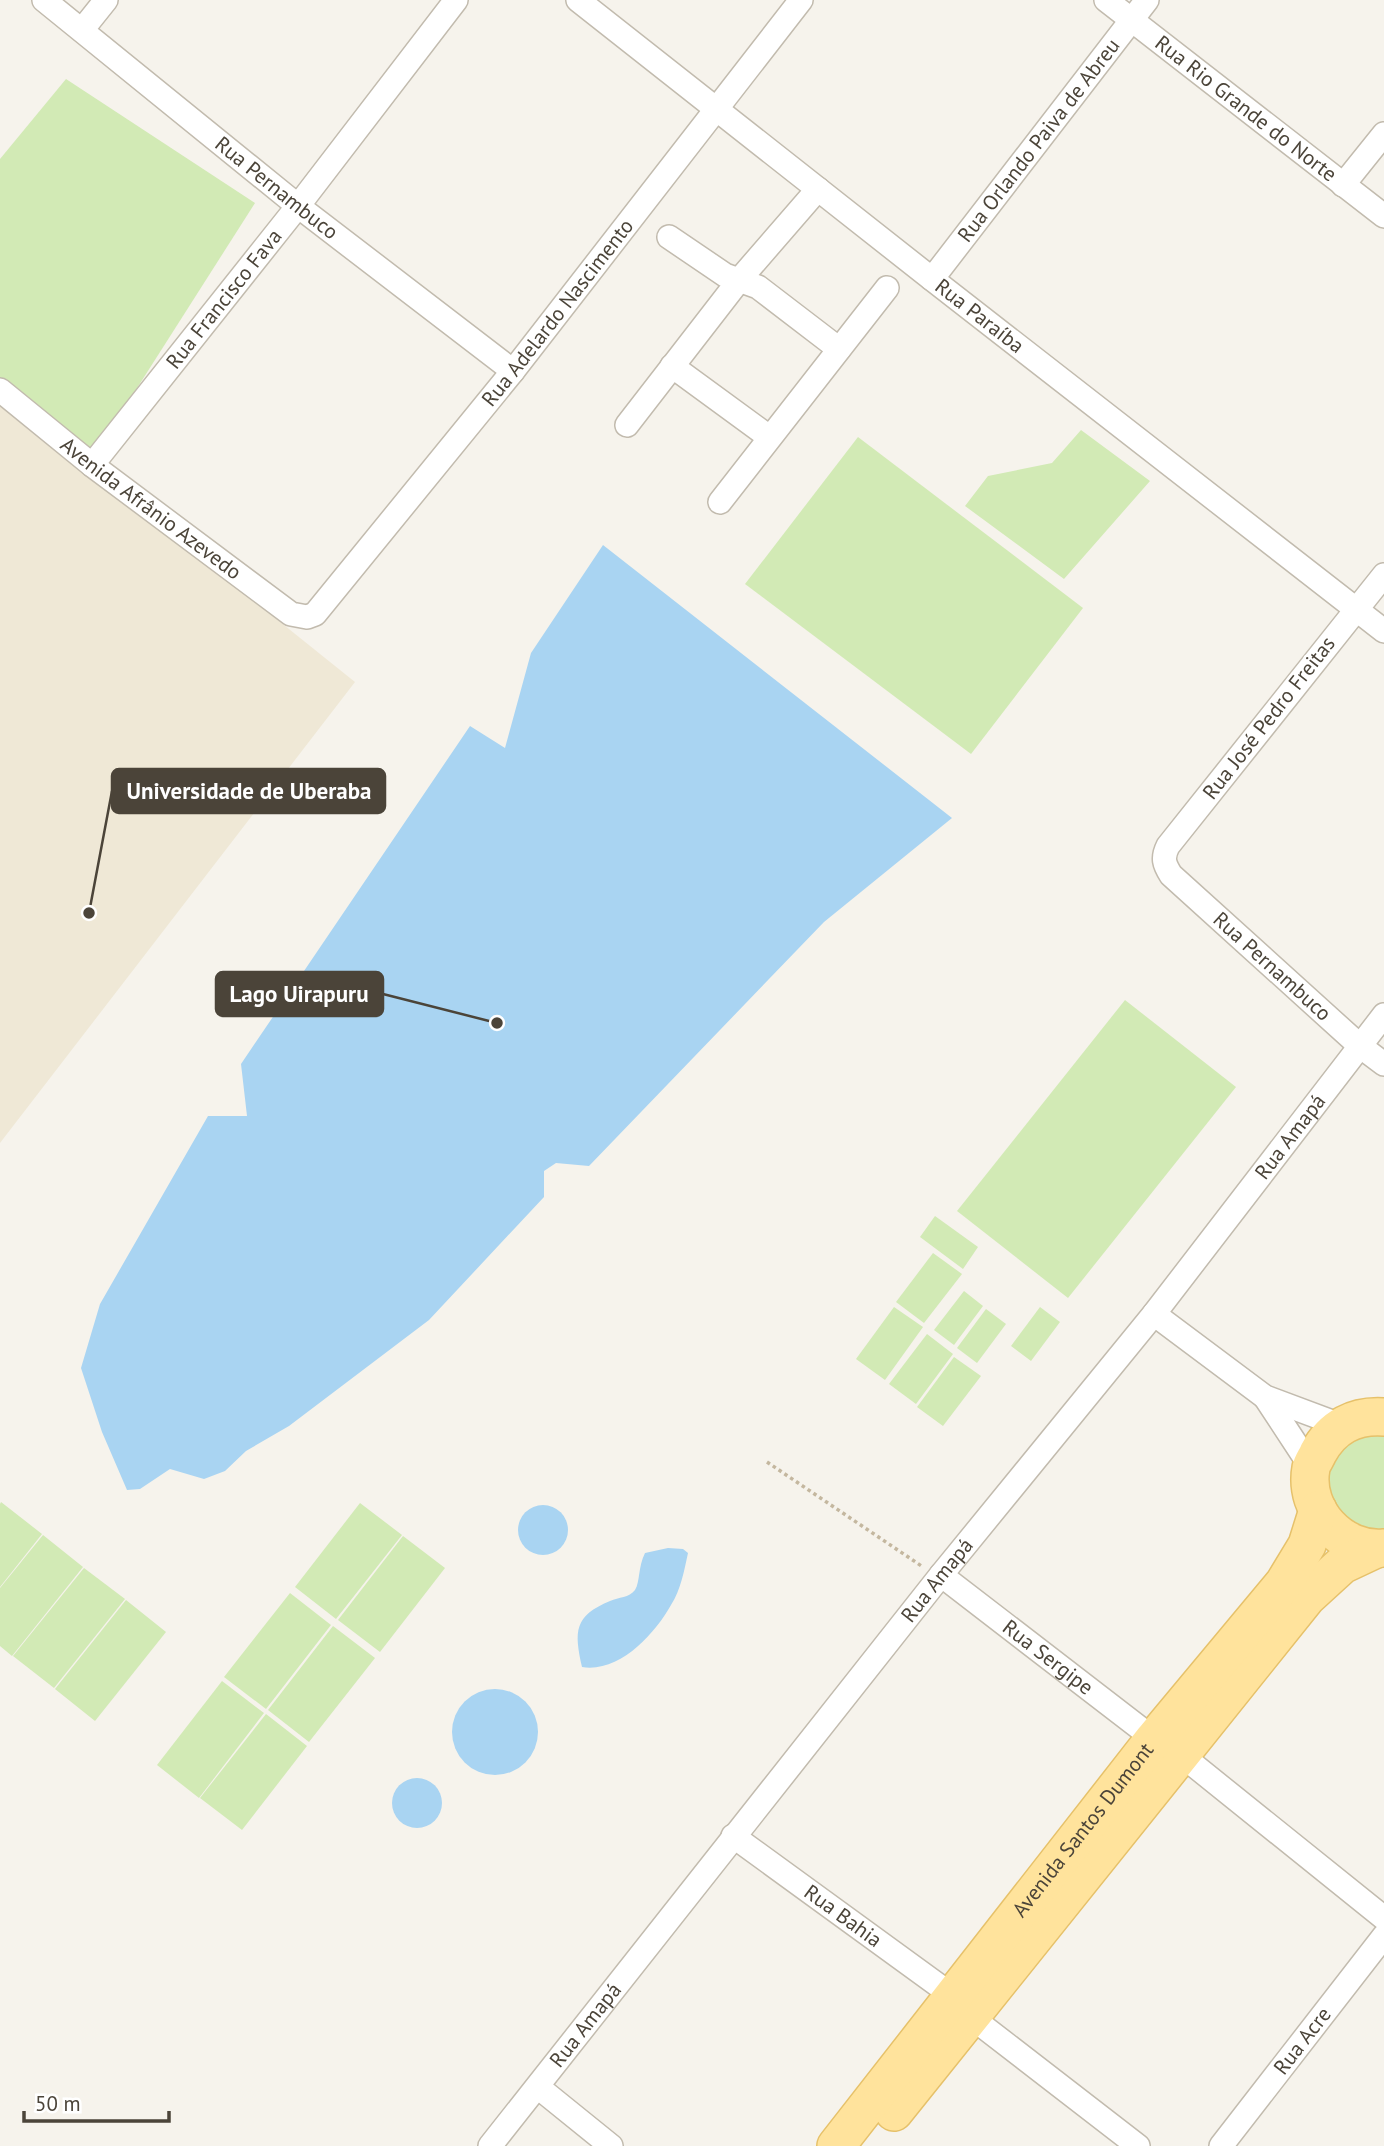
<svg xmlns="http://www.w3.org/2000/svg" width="1384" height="2146" font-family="'PT Sans',sans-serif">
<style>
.education{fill:#efe8d6}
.green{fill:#d2eab5}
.water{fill:#a9d4f2}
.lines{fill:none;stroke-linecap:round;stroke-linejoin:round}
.minor-casing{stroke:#c2bbae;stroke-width:26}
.primary-casing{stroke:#e6c16a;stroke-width:40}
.path{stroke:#c4b79f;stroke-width:3.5;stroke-dasharray:3.5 3.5;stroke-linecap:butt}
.minor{stroke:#fff;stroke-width:23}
.primary{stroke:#ffe39c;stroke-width:37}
.labels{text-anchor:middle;stroke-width:5;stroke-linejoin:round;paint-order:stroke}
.street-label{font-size:21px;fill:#4b4439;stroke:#fff}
.leader{fill:none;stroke:#4b4439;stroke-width:2.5}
.callout-dot{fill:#4b4439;stroke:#fff;stroke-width:2.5}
.callout{fill:#4b4439;stroke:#4b4439;stroke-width:2.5}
.callout-label{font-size:23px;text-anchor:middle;font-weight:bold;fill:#fff}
</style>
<rect width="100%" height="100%" fill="#f6f3ec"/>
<path class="education" d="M0,397l355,285 -355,461z"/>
<g class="green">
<path d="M66,79l189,124 -160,251 -95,-76v-219z"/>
<path d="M1081,430l69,51 -86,98 -99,-73 23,-30 64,-13z"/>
<path d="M858,437l225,171 -112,146 -226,-170z"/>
<path d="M1125,1000l111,87 -168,211 -111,-87z"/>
<path d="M935,1216l43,31 -15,22 -43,-32z"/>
<path d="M933,1253l29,21 -38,49 -28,-21z"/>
<path d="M964,1291l19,15 -29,39 -20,-15z"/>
<path d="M894,1307l29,20 -38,53 -29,-21z"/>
<path d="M1040,1307l20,15 -29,39 -20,-15z"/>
<path d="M986,1309l20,15 -29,39 -20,-15z"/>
<path d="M927,1334l26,20 -37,50 -27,-20z"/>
<path d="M954,1357l27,19 -38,50 -26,-19z"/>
<path d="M1384,1426v109l-47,-9 -17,-63 27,-33z"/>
<path d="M1,1502l41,32 -42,53v-83z"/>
<path d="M360,1503l42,32 -66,84 -41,-32z"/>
<path d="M43,1535l40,32 -71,89 -12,-10v-58z"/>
<path d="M403,1536l42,32 -65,84 -42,-32z"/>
<path d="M84,1568l41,31 -71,89 -41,-32z"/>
<path d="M290,1593l41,32 -65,84 -42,-32z"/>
<path d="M126,1600l40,32 -71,89 -40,-32z"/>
<path d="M333,1626l42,32 -66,84 -41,-32z"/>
<path d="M222,1681l42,32 -65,85 -42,-33z"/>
<path d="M266,1714l41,32 -65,84 -42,-32z"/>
</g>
<g class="water">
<path d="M603,545l349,273 -128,104 -235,244 -33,-3 -12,8v26l-115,123 -140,106 -43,25 -21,20 -21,8 -34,-10 -30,20 -13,1 -25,-58 -21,-64 19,-64 108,-188h39l-6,-52 229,-338 35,22 26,-95z"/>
<circle cx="543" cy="1530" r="25"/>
<path d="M668,1548l15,1 5,4c-4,18 -7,36 -17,52 -17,30 -52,68 -89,62 -8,-36 -8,-51 28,-66 9,-4 19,-3 25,-11 5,-8 3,-23 10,-37z"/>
<circle cx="495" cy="1732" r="43"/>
<circle cx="417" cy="1803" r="25"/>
</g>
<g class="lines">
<defs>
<g id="minor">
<path id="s1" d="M44,0l254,206 215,165"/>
<path id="s2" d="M578,0l354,279 452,352"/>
<path id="s3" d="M1106,0l278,216"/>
<path d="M82,30l24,-30"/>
<path d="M1343,185l41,-51"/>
<path d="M669,237l56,38 33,12 81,62"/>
<path id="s4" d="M932,279l215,-279"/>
<path d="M672,366l97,71"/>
<path id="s5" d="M0,390l92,75 199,149 16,3 8,-3 198,-243 288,-371"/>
<path d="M627,425l113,-146 78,-90"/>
<path id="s6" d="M92,465l206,-259 158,-206"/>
<path d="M720,502l167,-214"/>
<path id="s7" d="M1384,575l-216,271c-6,12 -4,18 3,29l189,171 24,18"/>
<path d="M1154,1314l111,83 75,28"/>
<path d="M1265,1397l46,70"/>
<path id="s8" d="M941,1575l213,164"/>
<path d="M1180,1754l204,164"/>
<path id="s9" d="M733,1836l220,160"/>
<path d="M971,2017l167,129"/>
<path d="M538,2087l73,59"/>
<path id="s10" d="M490,2146l451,-571 213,-261 230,-299"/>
<path id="s11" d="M1221,2146l163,-210"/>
</g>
<g id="primary">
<path d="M1384,1417c-30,-2 -52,10 -66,36 -2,5 -6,10 -7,15 -8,43 31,84 73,80"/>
<path d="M894,2112l413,-515 35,-32 34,-16"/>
<path id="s12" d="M836,2146l318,-407 130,-156 23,-38 11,-35"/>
</g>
</defs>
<use href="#minor" class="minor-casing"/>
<use href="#primary" class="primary-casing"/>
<path class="path" d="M767,1462l156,105"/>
<use href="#minor" class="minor"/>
<use href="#primary" class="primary"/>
</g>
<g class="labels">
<g class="street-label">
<text dy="7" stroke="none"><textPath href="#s3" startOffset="177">Rua Rio Grande do Norte</textPath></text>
<text dy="7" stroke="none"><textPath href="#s4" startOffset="175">Rua Orlando Paiva de Abreu</textPath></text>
<text dy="7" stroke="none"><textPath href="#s1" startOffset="299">Rua Pernambuco</textPath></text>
<text dy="7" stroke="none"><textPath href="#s6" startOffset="212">Rua Francisco Fava</textPath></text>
<text dy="7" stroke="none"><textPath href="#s5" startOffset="779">Rua Adelardo Nascimento</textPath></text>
<text dy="7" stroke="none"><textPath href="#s2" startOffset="511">Rua Paraíba</textPath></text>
<text dy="7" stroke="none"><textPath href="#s5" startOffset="192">Avenida Afrânio Azevedo</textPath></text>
<text transform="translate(1269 718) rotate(-52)" y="7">Rua José Pedro Freitas</text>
<text dy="7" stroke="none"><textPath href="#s7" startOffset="514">Rua Pernambuco</textPath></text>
<text dy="7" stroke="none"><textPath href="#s10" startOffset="1288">Rua Amapá</textPath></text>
<text dy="7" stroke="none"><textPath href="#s10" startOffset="721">Rua Amapá</textPath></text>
<text dy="7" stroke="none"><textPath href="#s8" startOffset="135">Rua Sergipe</textPath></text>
<text dy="7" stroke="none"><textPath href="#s12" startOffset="401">Avenida Santos Dumont</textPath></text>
<text dy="7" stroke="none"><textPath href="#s9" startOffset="136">Rua Bahia</textPath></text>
<text dy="7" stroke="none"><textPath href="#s10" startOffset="154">Rua Amapá</textPath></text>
<text dy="7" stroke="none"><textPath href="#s11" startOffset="133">Rua Acre</textPath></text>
</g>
</g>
<path class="leader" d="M89 913L112 791M497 1023L383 994"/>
<g class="callout-dot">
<circle cx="89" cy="913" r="7"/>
<circle cx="497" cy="1023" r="7"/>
</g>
<g class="callout">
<rect x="112" y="769" width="273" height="44" rx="7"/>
<rect x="216" y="972" width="167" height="44" rx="7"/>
</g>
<g class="callout-label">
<text x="249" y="799">Universidade de Uberaba</text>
<text x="299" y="1002">Lago Uirapuru</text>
</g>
<path d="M24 2111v10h145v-10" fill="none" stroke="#4b4439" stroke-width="3.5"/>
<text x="35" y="2111" font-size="21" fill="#4b4439" stroke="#ffffff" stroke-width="5" paint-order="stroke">50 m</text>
</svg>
